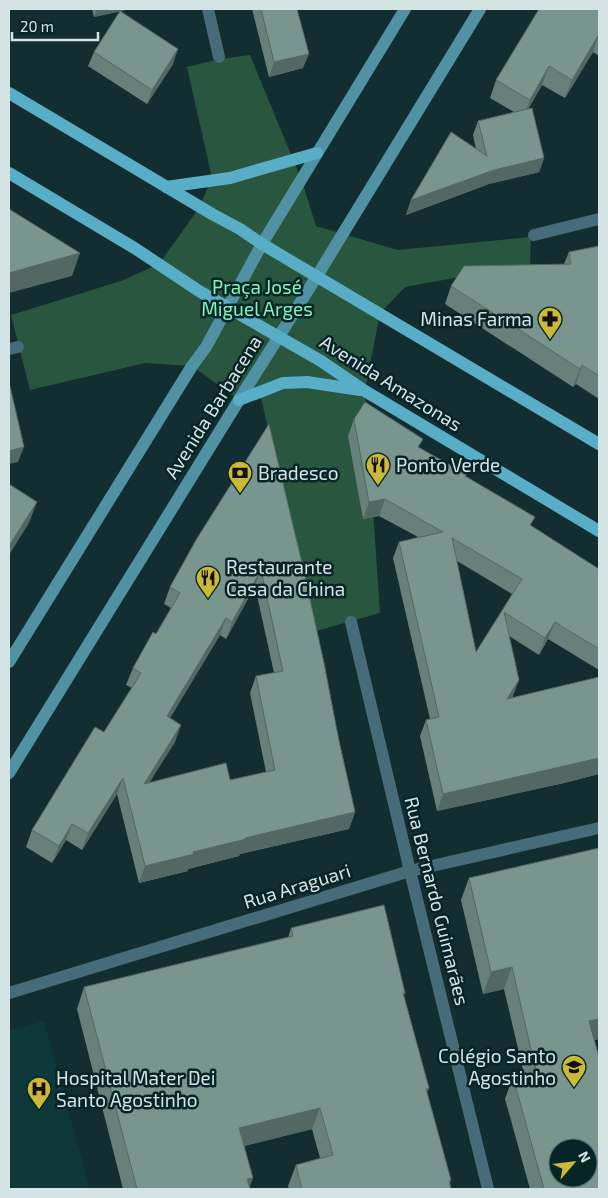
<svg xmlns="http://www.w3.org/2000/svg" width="608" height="1198" font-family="'Exo 2',sans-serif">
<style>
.built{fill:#0e383a}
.green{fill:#29563f}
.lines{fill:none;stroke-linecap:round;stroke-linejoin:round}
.minor{stroke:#456c78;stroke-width:12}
.secondary{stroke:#5191a4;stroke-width:12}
.primary{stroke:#58aec6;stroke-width:12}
.wall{fill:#67807a;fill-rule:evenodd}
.shaded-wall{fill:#546863}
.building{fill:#78958e;stroke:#546863;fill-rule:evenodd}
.labels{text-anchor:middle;stroke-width:5;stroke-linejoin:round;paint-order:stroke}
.park-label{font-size:19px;fill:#81f4b8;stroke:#072526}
.poi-label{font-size:19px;fill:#d4e4e5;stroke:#072526;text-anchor:start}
.street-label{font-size:19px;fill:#d4e4e5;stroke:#072526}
</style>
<rect width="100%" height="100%" fill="#122e30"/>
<path class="built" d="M44,1021l46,168h-81v-159z"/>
<path class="green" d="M250,55l52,126 14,45 82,24 133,-13 -1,27 -125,23 -25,26 -15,78 15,222 -64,18 -56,-237 -21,6 -47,-34 -47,-3 -115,27 -19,-75 110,-34 38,-17 40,-56 13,-30 -25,-111 33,-8z"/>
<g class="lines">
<g class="minor">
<path d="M208,9l11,48"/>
<path d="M534,235l65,-16"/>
<path d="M9,349l9,-2"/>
<path d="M351,622l59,249 78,318"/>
<path d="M9,993l401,-122 189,-43"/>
</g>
<g class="secondary">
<path d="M9,662l183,-296 14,-19 56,-103 143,-235"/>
<path d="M9,773l238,-386 70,-111 163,-267"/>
</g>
<g class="primary">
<path d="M9,93l203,121 28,15 22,15 337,200"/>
<path d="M9,173l127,76 63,42 122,70 44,30 234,140"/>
<path d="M166,187l64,-9 87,-25"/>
<path d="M239,400l44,-17 24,-1 53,8"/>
</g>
</g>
<g class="wall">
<path d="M92,9h38l-36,8z"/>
<path d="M252,9h45l6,59 -34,9z"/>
<path d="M599,9v47l-6,-4 -28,46 -23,-13 -14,24 16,49 -5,14 -50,12 -83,31 5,-15 65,-51 -3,-14 5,-14 36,-9 -24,-14 6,-18 56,-70z"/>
<path d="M94,52l79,12 -26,40 -59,-38z"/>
<path d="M599,246v153l-23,-15 -3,3 -128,-83 6,-18 113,-22 5,-12z"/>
<path d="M354,419l66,29 45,28 66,50 68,43v101l-51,-31 -9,16 -30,-19 4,60 -1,2 87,-21v97l-35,9 -127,28 -17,-75 6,-16 4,-1 -37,-161 6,-16 19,-5 -39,-21 -16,3 -15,-83zM457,561l55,33 -36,58z"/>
<path d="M269,424l86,388 -6,17 -109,25 -1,2 -51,13v2l-49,12 -22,-89 -35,56 -16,-10 -14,23 -26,-16 6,-17 72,-98 28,-44 -6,-3 7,-17 23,-34 15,-26 -7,-4 6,-17zM255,586l19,87 -18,3 -6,17 16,79 -36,8 -81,2 26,-40 -5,-24 50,-83 6,4z"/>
<path d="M599,848v191l-5,1 5,149h-69l-25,-90 8,-22 11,-3 -20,-85 -21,5 -22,-94 8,-22z"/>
<path d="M291,928l114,65 -1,3 25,92 -2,4 24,88 -1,3 1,6h-162l-1,-3 8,-21 24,-7 -8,-29 -68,17 6,43h-127l-46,-180 7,-22 204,-49z"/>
</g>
<g class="shaded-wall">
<path d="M97,9h33l-36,8z"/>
<path d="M599,34l-6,18 -28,46 7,-18z"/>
<path d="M178,49l-5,15 -26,40 5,-14z"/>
<path d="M309,54l-6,14 -34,9 5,-15z"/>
<path d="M549,66l-7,19 -19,33 7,-18z"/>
<path d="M544,158l-5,14 -50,12 -83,31 5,-15 83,-30z"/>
<path d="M80,253l-8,23 -63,17v-20z"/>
<path d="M582,365l-6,19 -3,3 7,-18z"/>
<path d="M24,447l-6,15 -9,2v-13z"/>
<path d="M385,499l-6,17 -16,3 6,-17z"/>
<path d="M37,502l-8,21 -20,32v-9z"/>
<path d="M261,570l-6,16 -29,53 6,-17z"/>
<path d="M226,618l-6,17 -59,98 6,-17z"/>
<path d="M555,622l-7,17 -9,16 6,-17z"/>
<path d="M519,680l-6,16 -12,20 6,-17z"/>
<path d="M181,725l-6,17 -37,59 6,-17z"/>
<path d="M599,758v16l-35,9 -127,28 6,-17z"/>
<path d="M123,778l-6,16 -35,56 6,-17z"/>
<path d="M355,812l-6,17 -109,25 -1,2 -51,13v2l-49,12 6,-17 100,-28z"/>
<path d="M72,824l-6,16 -14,23 7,-17z"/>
<path d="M512,967l-8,22 -21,5 8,-22z"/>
<path d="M599,1019v20l-18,4 8,-22z"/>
<path d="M320,1108l-8,21 -80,20 7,-21z"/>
<path d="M253,1178l-4,11 -2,-10z"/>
</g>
<g class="building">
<path d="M261,9h36l12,45 -35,8z"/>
<path d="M539,9h11l2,1v-1h47v25l-27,46 -23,-14 -19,34 -34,-20z"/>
<path d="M120,11l58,38 -26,41 -58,-38z"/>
<path d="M532,108l12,50 -50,12 -83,30 40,-68 36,24 -9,-35z"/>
<path d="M9,209l71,44 -71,20z"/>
<path d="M599,246v130l-17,-11 -2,4 -129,-83 13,-20 107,-2 -2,-12z"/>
<path d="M9,386h1l14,61 -15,4z"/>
<path d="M365,402l58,37 -5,8 48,27 -1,2 70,41 -5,8 69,44v80l-44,-27 -10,16 -41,-26 15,68 -12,19 92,-22v81l-156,36 -17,-74 13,-3 -40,-175 44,-10 -58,-33 -16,3 -15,-83zM452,538l70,41 -46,73z"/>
<path d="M269,424l33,139 22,100 15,78 16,71 -110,26 1,1 -53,13 1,2 -49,12 -22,-88 -35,55 -16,-9 -13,22 -27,-16 63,-103 9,5 37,-59 -8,-5 20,-36 3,2 24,-41 -10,-6 26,-47zM261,570l22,101 -27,5 19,94 -45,10 -4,-17 -82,21 37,-59 -14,-9 59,-98 6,4z"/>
<path d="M9,484l28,18 -28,44z"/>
<path d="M599,848v171l-10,2 10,36v132h-55l-31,-112 23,-6 -24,-104 -21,5 -22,-94zM558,1148h30v30h-30z"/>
<path d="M384,905l21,88h-2l26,95 -3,1 25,91 -2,1 2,8h-149l-6,-24 37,-10 -13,-47 -81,20 14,50 -6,1 3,10h-113l-53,-202 209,-51 -2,-8z"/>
</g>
<defs>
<symbol id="pharmacy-pin" viewBox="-11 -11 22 30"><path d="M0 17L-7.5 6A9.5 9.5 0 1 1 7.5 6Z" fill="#ceb837" stroke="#072526"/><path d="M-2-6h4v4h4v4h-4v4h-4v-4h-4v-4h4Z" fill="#111"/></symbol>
<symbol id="restaurant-pin" viewBox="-11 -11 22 30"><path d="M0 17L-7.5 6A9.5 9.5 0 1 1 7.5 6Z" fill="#ceb837" stroke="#072526"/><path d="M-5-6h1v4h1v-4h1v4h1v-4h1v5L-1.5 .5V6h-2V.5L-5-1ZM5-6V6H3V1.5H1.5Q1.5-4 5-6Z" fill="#111"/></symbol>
<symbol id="bank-pin" viewBox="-11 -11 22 30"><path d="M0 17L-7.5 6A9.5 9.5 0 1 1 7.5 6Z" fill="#ceb837" stroke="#072526"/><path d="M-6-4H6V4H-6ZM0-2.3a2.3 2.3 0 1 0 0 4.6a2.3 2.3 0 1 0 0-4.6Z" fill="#111"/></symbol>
<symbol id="school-pin" viewBox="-11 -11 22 30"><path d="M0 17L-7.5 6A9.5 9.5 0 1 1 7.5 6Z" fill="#ceb837" stroke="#072526"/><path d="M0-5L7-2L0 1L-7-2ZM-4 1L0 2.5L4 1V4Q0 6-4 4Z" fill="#111"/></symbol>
<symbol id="hospital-pin" viewBox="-11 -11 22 30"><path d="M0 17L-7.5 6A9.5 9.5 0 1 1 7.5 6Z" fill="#ceb837" stroke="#072526"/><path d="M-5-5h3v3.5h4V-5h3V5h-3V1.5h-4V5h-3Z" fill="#111"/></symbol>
</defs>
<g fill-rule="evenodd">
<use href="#pharmacy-pin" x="536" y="305" width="28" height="38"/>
<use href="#restaurant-pin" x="364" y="451" width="28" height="38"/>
<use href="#bank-pin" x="226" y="459" width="28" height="38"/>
<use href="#restaurant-pin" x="194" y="564" width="28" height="38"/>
<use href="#school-pin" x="560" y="1053" width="28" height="38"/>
<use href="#hospital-pin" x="25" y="1075" width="28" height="38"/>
</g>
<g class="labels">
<g class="park-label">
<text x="257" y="294">Praça José<tspan x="257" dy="22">Miguel Arges</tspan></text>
</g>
<g class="poi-label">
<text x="532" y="326" text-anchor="end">Minas Farma</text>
<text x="396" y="472">Ponto Verde</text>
<text x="258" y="480">Bradesco</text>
<text x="226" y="574">Restaurante<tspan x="226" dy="22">Casa da China</tspan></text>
<text x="556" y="1063" text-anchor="end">Colégio Santo<tspan x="556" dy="22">Agostinho</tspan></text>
<text x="56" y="1085">Hospital Mater Dei<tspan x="56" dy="22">Santo Agostinho</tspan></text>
</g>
<g class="street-label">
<text transform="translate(391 383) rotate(32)" y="7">Avenida Amazonas</text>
<text transform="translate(213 407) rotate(-58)" y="7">Avenida Barbacena</text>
<text transform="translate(297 886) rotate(-17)" y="7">Rua Araguari</text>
<text transform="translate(437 901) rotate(76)" y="7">Rua Bernardo Guimarães</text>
</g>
</g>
<rect width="608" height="1198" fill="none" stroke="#d4e4e5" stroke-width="20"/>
<g transform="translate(573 1163) rotate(62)"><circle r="24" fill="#072526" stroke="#597172"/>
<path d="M0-4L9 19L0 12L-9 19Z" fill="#ceb837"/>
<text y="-8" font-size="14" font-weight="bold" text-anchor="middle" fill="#d4e4e5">N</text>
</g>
<path d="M12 32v8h86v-8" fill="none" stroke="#d4e4e5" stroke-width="2.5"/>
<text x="20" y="32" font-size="15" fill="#d4e4e5" stroke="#072526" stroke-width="4" paint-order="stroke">20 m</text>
</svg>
